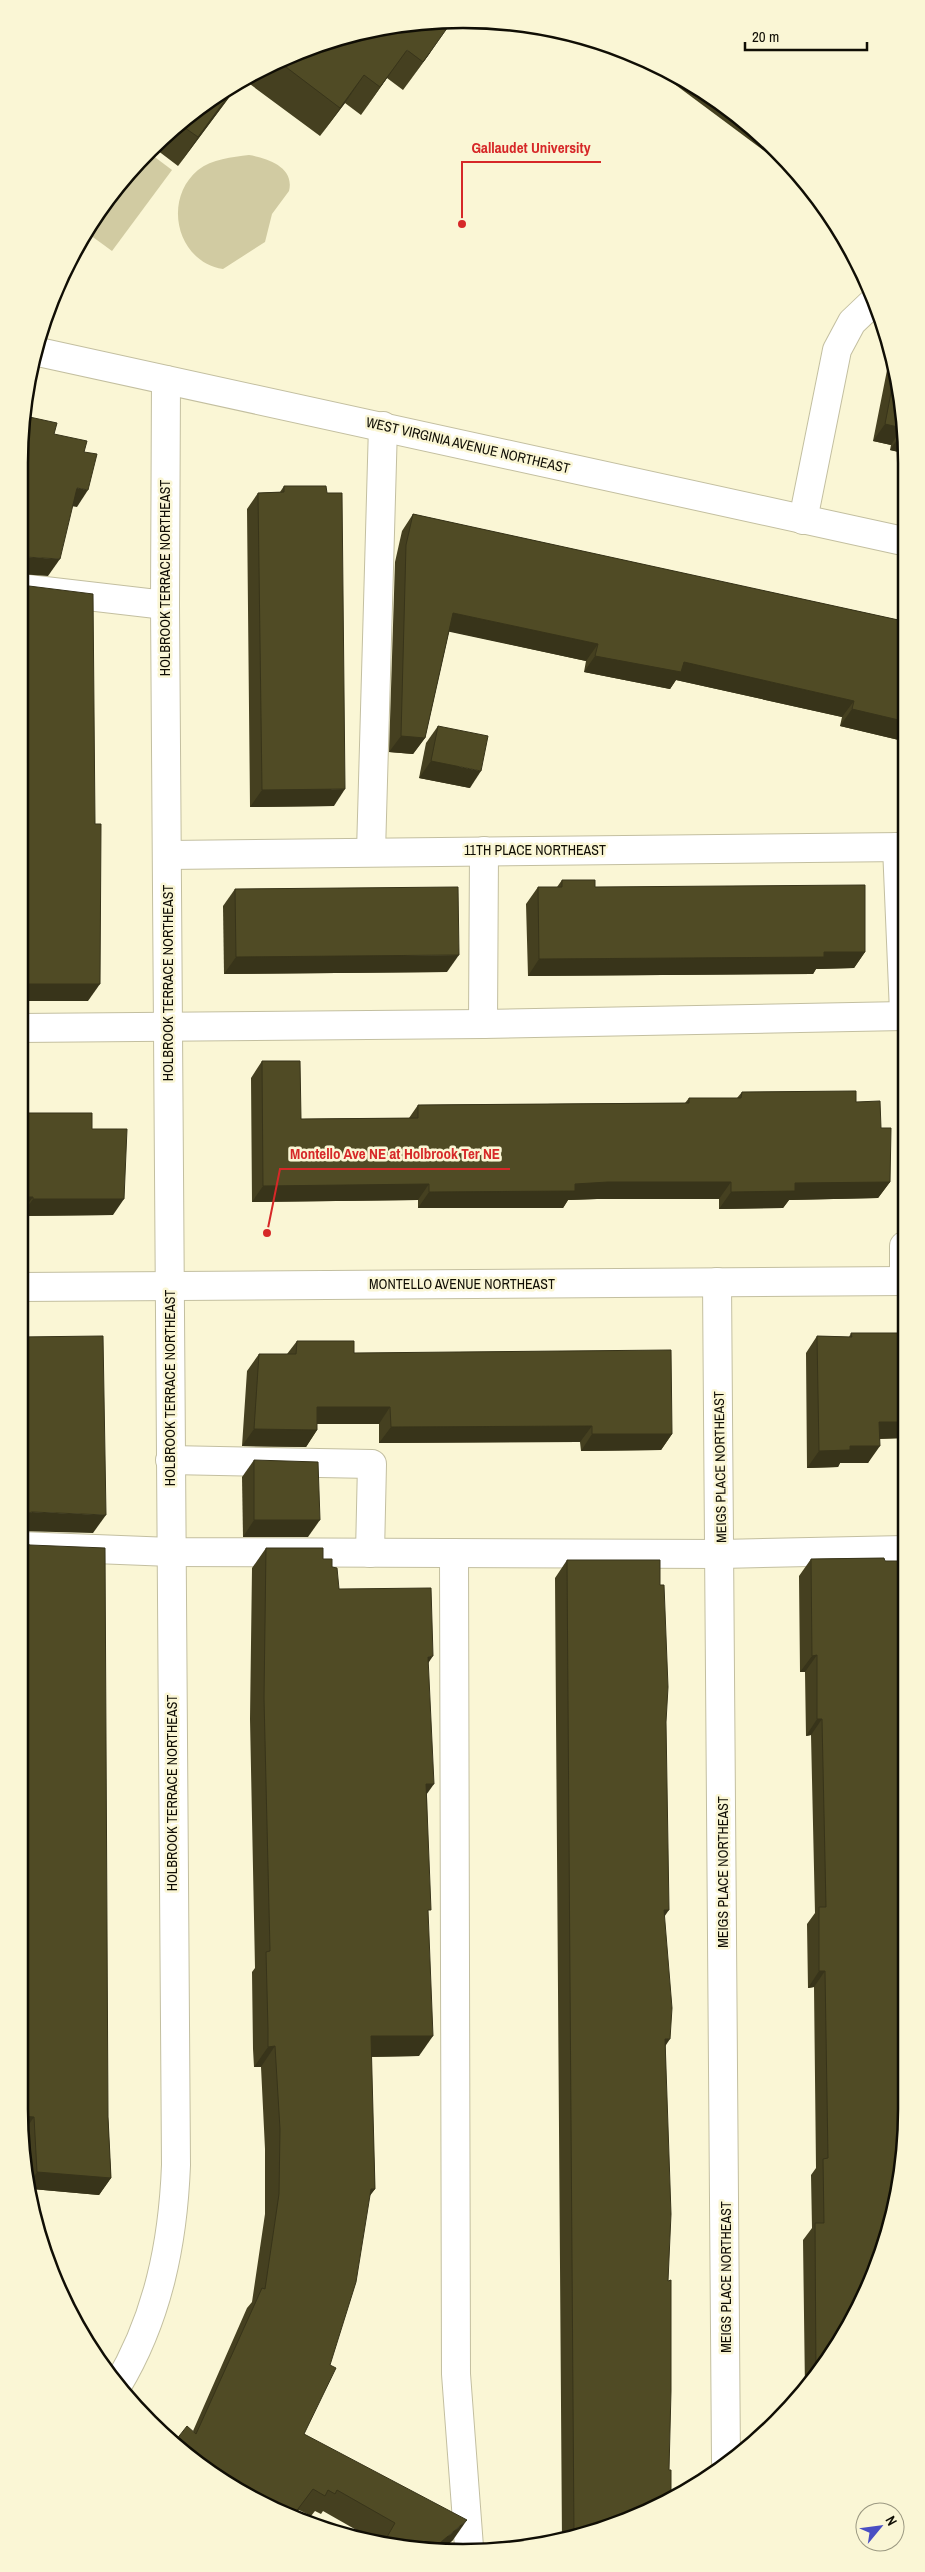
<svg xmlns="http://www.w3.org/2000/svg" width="925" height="2572" font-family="'Archivo Narrow',sans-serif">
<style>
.green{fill:#d1cba2}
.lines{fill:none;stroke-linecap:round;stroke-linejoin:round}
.minor-casing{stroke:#c3bfa0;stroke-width:30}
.minor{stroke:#fff;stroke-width:28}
.wall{fill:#454020}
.shaded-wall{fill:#38341a}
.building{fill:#504b25;stroke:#38341a}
.labels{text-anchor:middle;stroke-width:5;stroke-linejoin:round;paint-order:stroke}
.street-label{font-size:14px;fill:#100e05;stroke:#faf6d5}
.rim{fill:none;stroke:#100e05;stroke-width:2.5}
.leader{fill:none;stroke:#d62828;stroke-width:2}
.callout-dot{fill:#d62828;stroke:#faf6d5;stroke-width:2}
.callout-label{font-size:15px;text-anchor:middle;font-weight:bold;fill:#d62828;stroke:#faf6d5;stroke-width:5;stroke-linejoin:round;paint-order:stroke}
</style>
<rect width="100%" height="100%" fill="#faf6d5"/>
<g class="green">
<path d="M148,152l24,18 -60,81 -26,-19 25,-40z"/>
<path d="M249,155c18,3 46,12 40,36l-17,23 -7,28 -42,27c-46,-7 -61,-69 -25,-99 14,-11 34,-13 51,-15z"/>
</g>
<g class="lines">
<defs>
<g id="minor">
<path d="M34,351l869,190"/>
<path d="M803,520l34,-170 15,-28 20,-19"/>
<path d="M19,588l146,17"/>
<path d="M897,847l7,165"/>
<path d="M371,852l12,-426"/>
<path d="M168,855l735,-8"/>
<path d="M483,1024l1,-173"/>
<path d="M19,1028l464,-4 421,-8"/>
<path d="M904,1281v-35"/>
<path d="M717,1282l9,1180"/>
<path d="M19,1287l885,-6"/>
<path d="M170,1460l202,4 -2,89"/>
<path d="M19,1546l152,6 550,2 184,-4"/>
<path d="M454,1553l2,821 13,173"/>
<path d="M117,2386c41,-68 56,-143 59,-221l-11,-1560 1,-225"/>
</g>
</defs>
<use href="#minor" class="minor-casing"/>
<use href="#minor" class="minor"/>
</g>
<g class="wall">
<path d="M320,42l110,11 -27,37 -16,-12 -26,37 -16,-12 -25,33 -77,-57 -65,87 -25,-19 17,-18 71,-51z"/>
<path d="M676,78l33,15 87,77 -2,3 -121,-90z"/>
<path d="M889,360l13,44 1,49 -13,-3 1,-5 -18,-4z"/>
<path d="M284,486l50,320 -84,1 -3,-298 11,-16 22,-1z"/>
<path d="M413,514l490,107v120l-63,-15 2,-9 -166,-37 -6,9 -86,-17 2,-11 -137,-30 -24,107 -12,16 -24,-2 6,-190 7,-31z"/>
<path d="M438,726l32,62 -51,-10 7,-35z"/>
<path d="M562,880l33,7 270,65 -11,16 -38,1 -3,5 -285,2 -2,-72 12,-17h19z"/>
<path d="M235,889l212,83 -223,2 -1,-68z"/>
<path d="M262,1061l39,58 108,-1 9,-13 267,-2 4,-5h48l5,-6 114,10 25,26 9,54 -12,16 -89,2 -6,8 -64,1v-10h-122l-29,1 -5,8h-145v-8l-166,2 -1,-124z"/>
<path d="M19,1113l73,16 21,86 -92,1z"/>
<path d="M851,1333l54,105 -25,1 -12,24h-28l-2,4 -31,1 -1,-115 11,-17 32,1z"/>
<path d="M297,1341l57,12 318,81 -11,16 -80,1 -1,-9 -201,1v-19h-62v6l-11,17 -64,-1 5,-75 12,-17h28z"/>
<path d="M254,1460l54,77h-65l-1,-60z"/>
<path d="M266,1548l57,11 9,8 7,22 89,75 -1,130 1,121 -9,141 -48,1 4,132 -5,6 -66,239 149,106 -9,8 -40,1 -23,-5 -58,-33 -2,3 -6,-3 -4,5 -12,-6 -6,7 -52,-23 -48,-63 54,-123 5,-6 13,-88v-65l-4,-82h-7l-1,-18 -1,-77 3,-4 -5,-249 2,-151z"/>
<path d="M884,1558l-24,748 -45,73 -10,10 -2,-149 9,-12 -1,-53 5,-7 -2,-181 -6,1 -1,-64 8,-11 -4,-178 -5,1 -1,-64h-5l-1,-96 12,-17z"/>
<path d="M567,1560l93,25 6,137 -2,195 4,364 -35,238 -71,22 -7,-963z"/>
<path d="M19,2110l89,7 3,61 -12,17 -67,-6z"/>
</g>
<g class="shaded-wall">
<path d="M450,24l-20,29 -27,37 20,-28z"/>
<path d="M407,50l-20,28 -26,37 19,-28z"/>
<path d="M364,75l-19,28 -25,33 20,-28z"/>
<path d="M242,77h2l-66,89 20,-29z"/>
<path d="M885,424l17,4 -11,17 -18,-4z"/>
<path d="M901,434h1l1,19 -13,-3z"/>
<path d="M77,488l11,2 -11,17 -12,-2z"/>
<path d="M25,557l35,2 -12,17 -29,-2v-13z"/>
<path d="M453,613l145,31 -12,17 -145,-31z"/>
<path d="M595,656l89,6 170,39 -12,16 -166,-37 -6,9 -86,-17z"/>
<path d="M852,709l51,12v20l-63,-15z"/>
<path d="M401,736l24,2 -12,16 -24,-2z"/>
<path d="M431,761l50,10 -11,17 -51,-10z"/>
<path d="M345,789l-11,17 -84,1 12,-17z"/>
<path d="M824,952h41l-11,16 -38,1 -3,5 -285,2 11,-17z"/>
<path d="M459,955l-12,17 -223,2 12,-17z"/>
<path d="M19,984h81l-12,17h-69z"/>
<path d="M608,1182h123l-12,17h-122l-29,1 -5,8h-145l11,-16z"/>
<path d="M890,1182l-12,16 -89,2 -6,8 -64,1 12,-17 64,-9z"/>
<path d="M429,1184l-11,16 -166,2 11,-16z"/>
<path d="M19,1197h14l-12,16h-2z"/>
<path d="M33,1199h91l-11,16 -92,1z"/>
<path d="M317,1407h73l-11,17h-74z"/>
<path d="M879,1422h26v16l-38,1z"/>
<path d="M592,1426l-12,16 -201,1 12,-16z"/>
<path d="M254,1429l63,1 -11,17 -64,-1z"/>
<path d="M592,1434h80l-11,16 -80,1z"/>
<path d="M850,1446h30l-12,17h-28l-2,4 -31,1 12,-17z"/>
<path d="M32,1512l74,3 -13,18 -74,-2v-9l5,-8z"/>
<path d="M254,1520h66l-12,17h-65z"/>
<path d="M817,1655l-12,17h-5l12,-16z"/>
<path d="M433,1656l-14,21 9,-20z"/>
<path d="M817,1719h5l-11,16 -5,1z"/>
<path d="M426,1784h8l-15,21z"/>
<path d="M664,1910h5l-12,17z"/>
<path d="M819,1971h6l-11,16 -6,1z"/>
<path d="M371,2036h62l-14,20 -62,1z"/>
<path d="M665,2039h5l-12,18z"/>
<path d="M275,2046l-14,21h-7l14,-20z"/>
<path d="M20,2116l14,1 -11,16z"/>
<path d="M37,2172l74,6 -12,17 -67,-6 -1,-8z"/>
<path d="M371,2189h4l-15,20z"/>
<path d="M467,2520l-14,20 -9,8h-10z"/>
</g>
<g class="building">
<path d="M446,21l4,3 -27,38 -16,-12 -27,37 -16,-12 -24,33 -62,-47 42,-19 85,-19z"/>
<path d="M242,77l-44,60 -20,-14 63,-45z"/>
<path d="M894,377l8,27v30h-1l1,-6 -17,-4z"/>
<path d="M25,416l32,7 -3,11 33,7 -3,11 13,2 -9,36 -11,-2 -17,71 -35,-2 -6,4v-99z"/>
<path d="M284,486h42l1,7h15l3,296 -83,1 -4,-297 26,-1z"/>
<path d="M413,514l490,107v100l-51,-12 2,-8 -170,-39 -3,10 -86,-16 3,-12 -145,-31 -28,125 -24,-2 5,-191z"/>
<path d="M19,580l2,3 8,3 64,8 2,230h6l-1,160h-81z"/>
<path d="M438,726l50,10 -7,35 -50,-10z"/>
<path d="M562,880h33v7l270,-2v67h-41v5l-285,2 -1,-72h24z"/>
<path d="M458,887l1,68 -223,2 -1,-68z"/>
<path d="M262,1061h38l1,58 117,-1v-13l271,-2v-5h52l1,-6 114,-1v11l24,-1 1,27h10l-1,54 -95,1v8l-64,1v-10h-123l-33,2v7l-146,1v-8l-166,2z"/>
<path d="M19,1113h73v16h35l-3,70h-91v-2h-14z"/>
<path d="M851,1333h53l1,89h-26l1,24h-30v4l-31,1 -2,-115 35,1z"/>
<path d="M103,1336l3,179 -74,-3 -8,2 -5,8v-185z"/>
<path d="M297,1341h57v12l317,-3 1,84h-80v-8l-201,1 -1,-20h-73v23l-63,-1 5,-75h37z"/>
<path d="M254,1460l64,2 2,58h-66z"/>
<path d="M19,1537l3,5 8,3 75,3 3,569 3,61 -74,-6 -3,-55 -14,-1 -1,-6z"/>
<path d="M266,1548h57v11h9v8l5,1 2,21 92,-1 2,68 -5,1 6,127h-8l5,126h-3l5,126h-62l4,153h-4l-15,93 -26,83 6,3 -32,66 163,86 -33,28 -30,1 -21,-5 12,-21 -58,-33 -2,4 -7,-4 -3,6 -12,-7 -21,28 -51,-23 -65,-54 11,-14 9,8 66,-146 3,1 14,-95 1,-65 -5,-83 -7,1v-18l-2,-77 4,-1 -6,-253z"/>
<path d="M884,1558l1,3h18l1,95h1l1,454 -15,115 -31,81 -44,71 -1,-154h9l-1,-64 5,-1 -3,-187h-6v-64h7l-4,-188h-5v-64l-5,1 -1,-97z"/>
<path d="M567,1560h93v25h4l4,102 -2,35 3,188h-5l8,98 -2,31h-5l6,175 -3,67 3,-1v111l-2,79h2v29l-38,20 -59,18z"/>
</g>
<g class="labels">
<g class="street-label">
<text transform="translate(468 445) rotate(13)" y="5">WEST VIRGINIA AVENUE NORTHEAST</text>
<text transform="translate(165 578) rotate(-90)" y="5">HOLBROOK TERRACE NORTHEAST</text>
<text x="535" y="855">11TH PLACE NORTHEAST</text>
<text transform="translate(168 983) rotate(-90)" y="5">HOLBROOK TERRACE NORTHEAST</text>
<text x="462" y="1289">MONTELLO AVENUE NORTHEAST</text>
<text transform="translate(170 1388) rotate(-90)" y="5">HOLBROOK TERRACE NORTHEAST</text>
<text transform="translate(720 1467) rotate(-91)" y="5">MEIGS PLACE NORTHEAST</text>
<text transform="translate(172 1793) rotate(-90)" y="5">HOLBROOK TERRACE NORTHEAST</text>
<text transform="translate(723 1872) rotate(-90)" y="5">MEIGS PLACE NORTHEAST</text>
<text transform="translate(726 2277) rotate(-90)" y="5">MEIGS PLACE NORTHEAST</text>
</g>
</g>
<path d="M0 0H925V2572H0ZM463 28H463A435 435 0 0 1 898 463V2109A435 435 0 0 1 463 2544H463A435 435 0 0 1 28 2109V463A435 435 0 0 1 463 28Z" fill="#faf6d5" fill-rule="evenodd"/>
<path class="rim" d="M463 28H463A435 435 0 0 1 898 463V2109A435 435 0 0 1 463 2544H463A435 435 0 0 1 28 2109V463A435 435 0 0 1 463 28Z"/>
<path class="leader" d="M462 224L462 162H601M267 1233L280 1169H510"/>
<g class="callout-dot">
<circle cx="462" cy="224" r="5"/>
<circle cx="267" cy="1233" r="5"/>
</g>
<g class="callout-label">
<text x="531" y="153">Gallaudet University</text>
<text x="395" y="1159">Montello Ave NE at Holbrook Ter NE</text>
</g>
<g transform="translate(880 2527) rotate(61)"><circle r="24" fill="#faf6d5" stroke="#9c9982"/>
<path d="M0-4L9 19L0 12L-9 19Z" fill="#494ec3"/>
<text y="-8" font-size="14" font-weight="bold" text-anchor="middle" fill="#100e05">N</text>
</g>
<path d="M745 42v8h122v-8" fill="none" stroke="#100e05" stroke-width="2.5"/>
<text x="752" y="42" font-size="15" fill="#100e05" stroke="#faf6d5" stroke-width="4" paint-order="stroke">20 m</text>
</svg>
